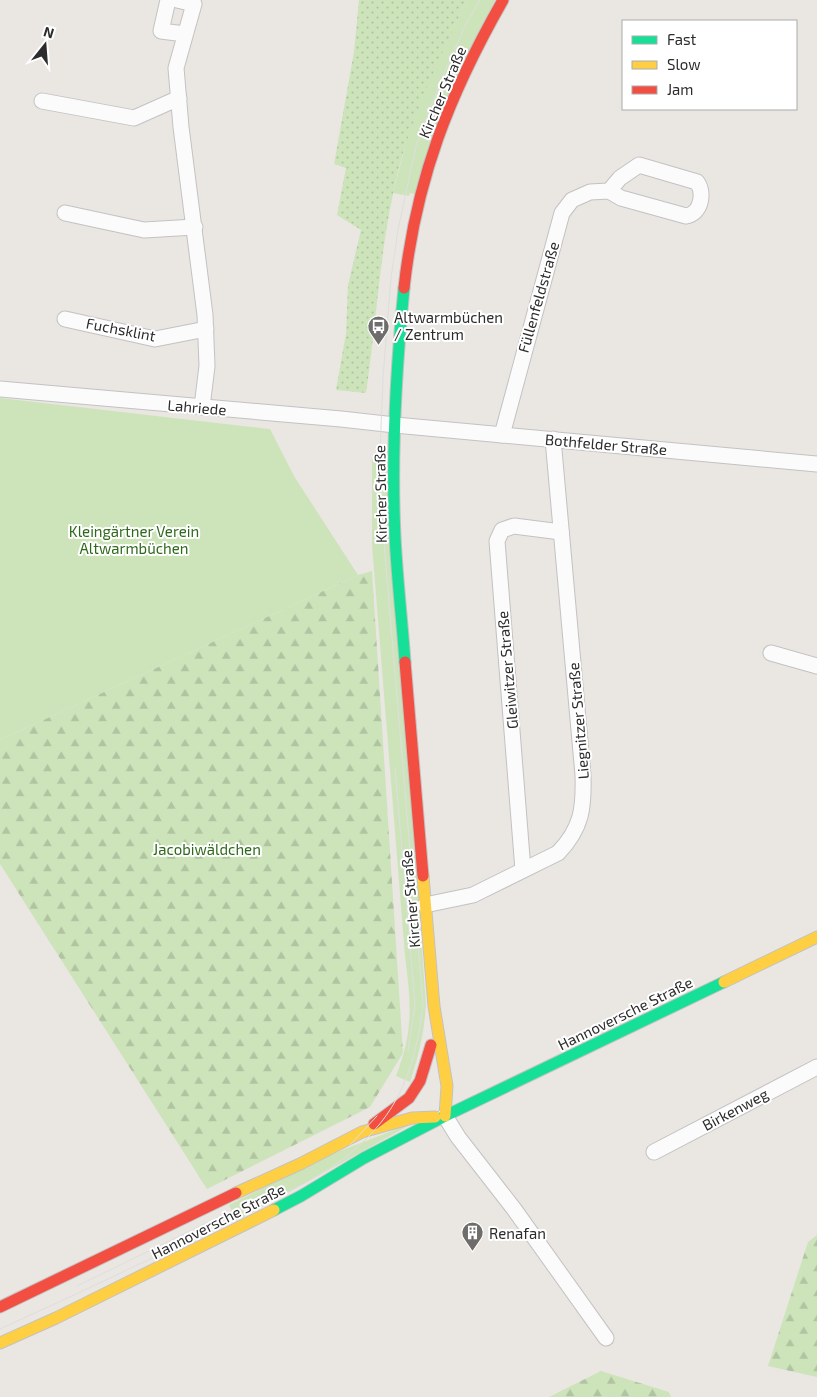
<svg xmlns="http://www.w3.org/2000/svg" width="817" height="1397" font-family="'Exo 2',sans-serif">
<style>
.grass{fill:#cde4bb}
.forest{fill:url(#forest-firs)}
.park{fill:url(#park-dots)}
.lines{fill:none;stroke-linecap:round;stroke-linejoin:round}
.street-casing{stroke:#c3c2c3;stroke-width:17}
.fast-casing{stroke:#c3c2c3;stroke-width:13}
.slow-casing{stroke:#c3c2c3;stroke-width:13}
.jam-casing{stroke:#c3c2c3;stroke-width:13}
.street{stroke:#fcfbfb;stroke-width:15}
.fast{stroke:#16e098;stroke-width:11}
.slow{stroke:#ffcf43;stroke-width:11}
.jam{stroke:#f24e42;stroke-width:11}
.tram{stroke:#dededf;stroke-width:1}
.labels{text-anchor:middle;dominant-baseline:central;stroke-width:4;stroke-linejoin:round;paint-order:stroke}
.street-label{font-size:15px;fill:#2c2c2c;stroke:#fff}
.poi-label{font-size:15px;fill:#2c2c2c;stroke:#fff;text-anchor:start}
.park-label{font-size:15px;fill:#2e691b;stroke:#fff}
</style>
<defs>
<pattern id="forest-firs" width="22" height="20" patternUnits="userSpaceOnUse" patternTransform="scale(1.25)"><rect width="22" height="20" fill="#cde4bb"/><path d="M5 1l3.5 6h-7zM16 11l3.5 6h-7z" fill="#b0c4a1"/></pattern>
<pattern id="park-dots" width="8" height="8" patternUnits="userSpaceOnUse" patternTransform="scale(1.25)"><rect width="8" height="8" fill="#cde4bb"/><path d="M2 2h.1M6 6h.1" fill="none" stroke="#b0c4a1" stroke-width="1.8" stroke-linecap="round"/></pattern>
</defs>
<rect width="100%" height="100%" fill="#eae6e2"/>
<g class="grass">
<polygon points="467,0 495,0 415,194 410,193 409,196 393,193 409,132 432,73"/>
<polygon points="0,398 270,429 294,476 358,575 0,740"/>
<path d="M372 459H387L426 1005C424 1033 419 1055 410 1082L396 1076C414 1029 411 1004 405 956L372 545Z"/>
<polygon points="415,1122 237,1221 229,1205 327,1156"/>
</g>
<g class="forest">
<polygon points="372,571 403,1053 370,1107 207,1189 0,864 0,740 358,575"/>
<polygon points="817,1235 817,1377 768,1366 808,1242"/>
<polygon points="601,1371 669,1392 671,1397 549,1397"/>
</g>
<path class="park" d="M359 0H467C437 63 407 125 393 194 379 260 376 326 366 393L336 390 346 333 348 285 361 230 337 215 346 168 334 164 354 52Z"/>
<g class="lines">
<defs>
<g id="street">
<polyline points="168,0 161,31 185,34"/>
<polyline points="177,0 194,4 176,68 181,127 205,315 207,366 202,407"/>
<polyline points="42,101 134,118 179,98"/>
<polyline points="65,213 144,230 195,227"/>
<polyline points="65,319 155,339 206,329"/>
<polyline points="0,389 341,419 395,425 817,464"/>
<path d="M502 435 562 213 572 200 590 192 609 191 621 198 686 216C701 214 705 193 697 182L639 165 620 178 609 191"/>
<polyline points="771,653 817,666"/>
<polyline points="523,870 497,541 502,530 514,526 561,532"/>
<path d="M425 905 473 895 558 853C582 828 584 808 583 775L553 439"/>
<polyline points="445,1116 458,1137 514,1209 606,1338"/>
<polyline points="654,1152 817,1067"/>
</g>
<g id="fast">
<path d="M404 288C396 370 391 453 395 536 397 578 402 620 405 662"/>
<polyline points="274,1210 301,1196 364,1158 445,1116 724,982"/>
</g>
<g id="slow">
<polyline points="423,876 434,1006 447,1086 445,1116"/>
<polyline points="724,982 817,937"/>
<polyline points="236,1193 300,1164 362,1132 412,1118 435,1117"/>
<polyline points="0,1343 56,1318 274,1210"/>
</g>
<g id="jam">
<path d="M404 288C416 179 449 95 503 0"/>
<polyline points="405,662 423,876"/>
<polyline points="374,1124 409,1098 420,1081 431,1045"/>
<polyline points="0,1307 236,1193"/>
</g>
</defs>
<use href="#street" class="street-casing"/>
<use href="#fast" class="fast-casing"/>
<use href="#slow" class="slow-casing"/>
<use href="#jam" class="jam-casing"/>
<use href="#street" class="street"/>
<use href="#fast" class="fast"/>
<use href="#slow" class="slow"/>
<use href="#jam" class="jam"/>
<g class="tram">
<polyline points="395,767 415,1005 408,1051"/>
<polyline points="350,1145 377,1116"/>
<polyline points="77,1286 284,1185"/>
<path d="M0 1329C77 1294 153 1258 229 1221 277 1197 330 1176 368 1137 405 1100 417 1055 423 1004L384 543 380 452 383 377 391 278 398 230 416 146 441 80 466 24 480 0"/>
</g>
</g>
<defs>
<symbol id="bus-pin" viewBox="-11 -11 22 30"><path d="M0 17L-7.5 6A9.5 9.5 0 1 1 7.5 6Z" fill="#6e6d6c" stroke="#fff"/><path d="M-5-6H5V4H4V6H2V4H-2V6H-4V4H-5ZM-3.5-4V0h7V-4ZM-3.5 1.2v1.5H-2V1.2ZM2 1.2v1.5H3.5V1.2Z" fill="#fff"/></symbol>
<symbol id="building-pin" viewBox="-11 -11 22 30"><path d="M0 17L-7.5 6A9.5 9.5 0 1 1 7.5 6Z" fill="#6e6d6c" stroke="#fff"/><path d="M-4-6H4V6H1V3H-1V6H-4ZM-2.5-4.3h1.7v1.8h-1.7ZM.8-4.3h1.7v1.8H.8ZM-2.5-1h1.7V.8h-1.7ZM.8-1h1.7V.8H.8Z" fill="#fff"/></symbol>
</defs>
<g fill-rule="evenodd">
<use href="#bus-pin" x="366" y="314" width="25" height="34"/>
<use href="#building-pin" x="460" y="1220" width="25" height="34"/>
</g>
<g class="labels">
<g class="street-label">
<text transform="translate(442 92) rotate(-67)">Kircher Straße</text>
<text transform="translate(538 297) rotate(-74)">Füllenfeldstraße</text>
<text transform="translate(121 329) rotate(11)">Fuchsklint</text>
<text transform="translate(197 407) rotate(5)">Lahriede</text>
<text transform="translate(606 444) rotate(5)">Bothfelder Straße</text>
<text transform="translate(380 494) rotate(-91)">Kircher Straße</text>
<text transform="translate(507 670) rotate(-95)">Gleiwitzer Straße</text>
<text transform="translate(578 721) rotate(-95)">Liegnitzer Straße</text>
<text transform="translate(410 899) rotate(-95)">Kircher Straße</text>
<text transform="translate(625 1013) rotate(-26)">Hannoversche Straße</text>
<text transform="translate(735 1109) rotate(-28)">Birkenweg</text>
<text transform="translate(218 1221) rotate(-27)">Hannoversche Straße</text>
</g>
<g class="poi-label">
<text x="394" y="317">Altwarmbüchen<tspan x="394" dy="17">/ Zentrum</tspan></text>
<text x="489" y="1233">Renafan</text>
</g>
<g class="park-label">
<text x="134" y="531">Kleingärtner Verein<tspan x="134" dy="17">Altwarmbüchen</tspan></text>
<text x="207" y="849">Jacobiwäldchen</text>
</g>
</g>
<rect x="622" y="20" width="175" height="90" fill="#ffffff" stroke="#ababab"/>
<rect x="632" y="36" width="25" height="8" fill="#16e098" stroke="#ababab"/>
<text x="667" y="45" font-size="15" fill="#2c2c2c">Fast</text>
<rect x="632" y="61" width="25" height="8" fill="#ffcf43" stroke="#ababab"/>
<text x="667" y="70" font-size="15" fill="#2c2c2c">Slow</text>
<rect x="632" y="86" width="25" height="8" fill="#f24e42" stroke="#ababab"/>
<text x="667" y="95" font-size="15" fill="#2c2c2c">Jam</text>
<g transform="translate(45 45) rotate(17)" stroke="#ffffff" stroke-width="4" paint-order="stroke">
<path d="M0-4L9 19L0 12L-9 19Z" fill="#2c2c2c"/>
<text y="-8" font-size="14" font-weight="bold" text-anchor="middle" fill="#2c2c2c">N</text>
</g>
</svg>
